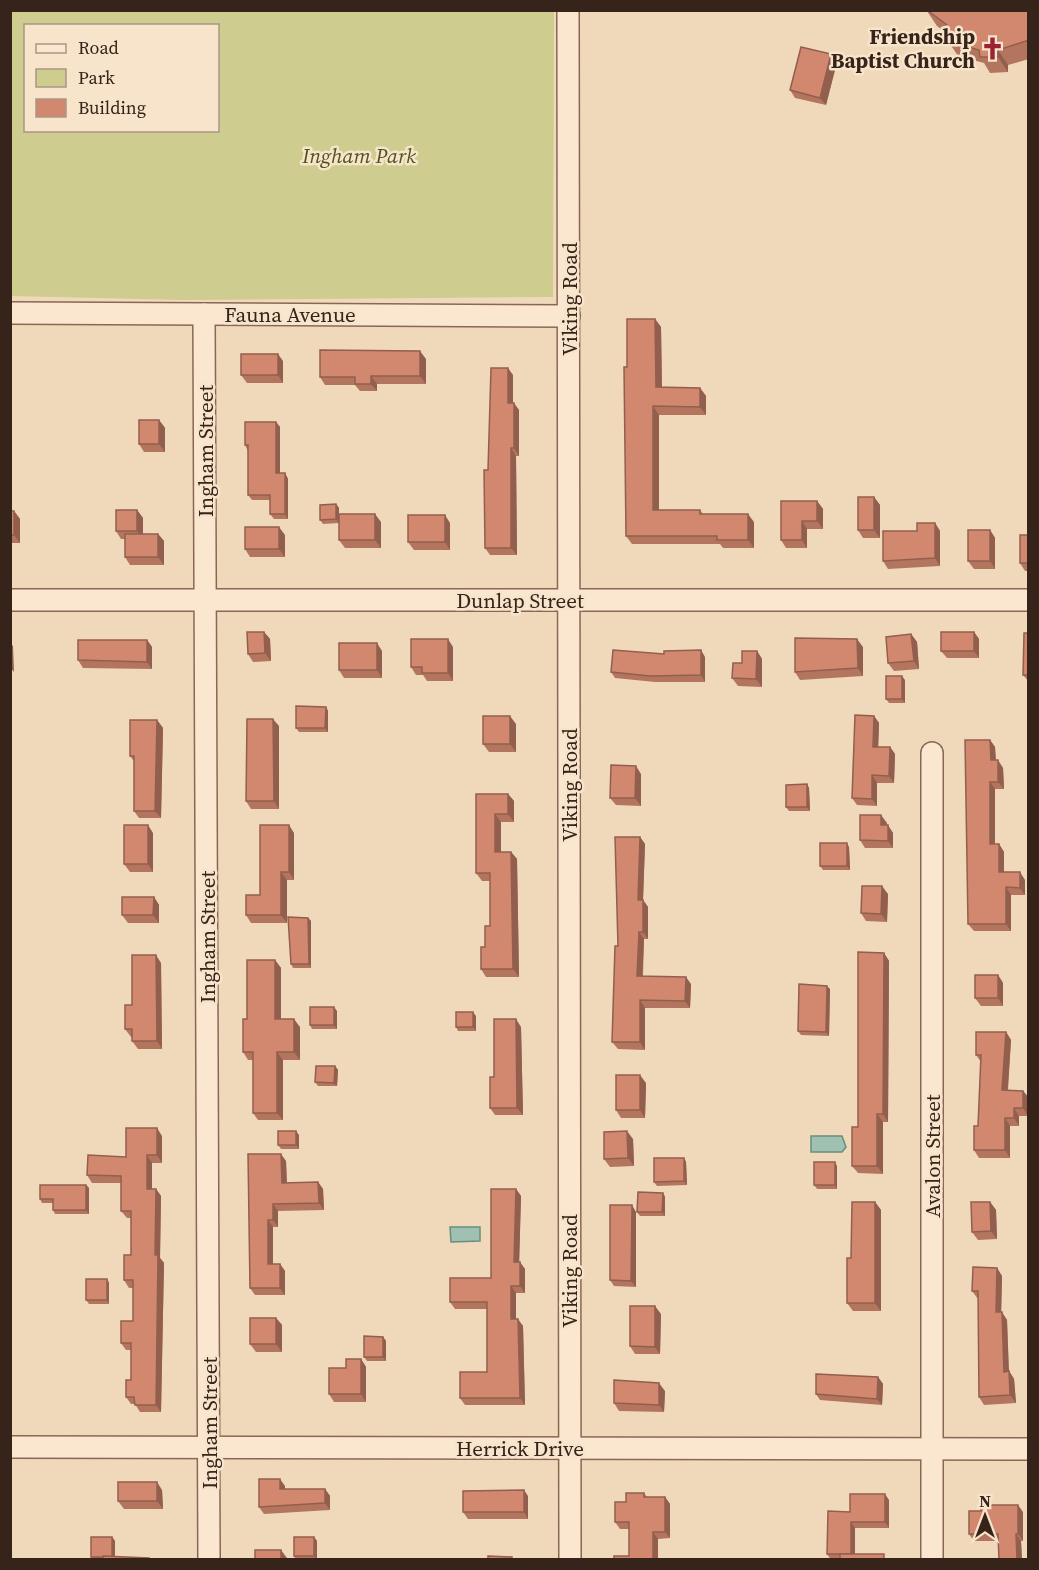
<svg xmlns="http://www.w3.org/2000/svg" width="1039" height="1570" font-family="'Source Serif 4',serif">
<style>
.green{fill:#cecc8f;fill-rule:evenodd}
.water{fill:#a0c1b2;stroke:#678e7e;stroke-width:1.5}
.lines{fill:none;stroke-linecap:round;stroke-linejoin:round}
.street-casing{stroke:#886854;stroke-width:24}
.street{stroke:#fbe7cf;stroke-width:21}
.wall{fill:#b4755f}
.shaded-wall{fill:#925f4e}
.building{fill:#d1886f;stroke:#925f4e;stroke-width:1.5}
.labels{text-anchor:middle;dominant-baseline:central;stroke-width:5;stroke-linejoin:round;paint-order:stroke}
.poi-label{font-size:21px;font-weight:bold;fill:#36231a;stroke:#f7e4cb;text-anchor:end}
.park-label{font-size:21px;font-style:italic;fill:#4f541f;stroke:#f7e4cb}
.street-label{font-size:21px;fill:#36231a;stroke:#f7e4cb}
</style>
<rect width="100%" height="100%" fill="#f0d8bb"/>
<path class="green" d="M11 10 554 11 553 297 184 300 11 296ZM26 26H218V130H26Z"/>
<g class="water">
<polygon points="811,1136 842,1136 846,1147 842,1152 811,1152"/>
<polygon points="450,1227 480,1227 480,1241 451,1242"/>
</g>
<g class="lines">
<defs>
<g id="street">
<polyline points="568,10 570,1560"/>
<polyline points="10,313 569,316"/>
<polyline points="204,314 209,1560"/>
<polyline points="10,600 1028,600"/>
<polyline points="932,753 932,1560"/>
<polyline points="10,1447 1028,1449"/>
</g>
</defs>
<use href="#street" class="street-casing"/>
<use href="#street" class="street"/>
</g>
<g class="wall">
<polygon points="1029,10 1029,59 1008,65 1008,72 990,73 984,63 958,56 948,41 947,33 937,26 927,11"/>
<polygon points="831,54 837,62 826,105 795,98 790,90"/>
<polygon points="655,319 661,327 662,387 700,388 706,396 706,415 659,415 659,510 700,510 703,514 754,522 754,548 723,548 720,544 632,544 626,536 627,367"/>
<polygon points="426,359 426,384 377,384 377,391 360,391 355,385 325,385 320,377"/>
<polygon points="283,361 283,383 247,383 241,375"/>
<polygon points="513,375 513,403 519,410 519,456 516,456 517,555 490,555 485,548 488,470"/>
<polygon points="159,420 165,428 165,452 144,452 139,444"/>
<polygon points="276,422 280,427 280,473 285,473 288,479 288,519 274,519 270,514 270,500 252,500 248,495 248,451 245,445"/>
<polygon points="874,497 880,505 880,538 863,538 858,530"/>
<polygon points="817,501 823,509 823,529 807,529 807,548 786,548 781,540"/>
<polygon points="336,504 339,508 339,523 323,524 320,520"/>
<polygon points="137,510 143,518 143,534 158,534 164,541 164,565 130,565 125,557 125,539 121,539 116,531"/>
<polygon points="10,511 14,511 20,519 20,543 10,543"/>
<polygon points="381,522 381,548 345,548 339,540"/>
<polygon points="450,523 450,550 414,550 408,542"/>
<polygon points="935,523 940,531 940,566 888,569 883,561 917,531"/>
<polygon points="990,530 995,538 995,569 974,569 968,561"/>
<polygon points="285,535 285,557 250,557 245,549"/>
<polygon points="1029,535 1029,571 1025,571 1020,563"/>
<polygon points="264,632 270,639 271,661 253,662 248,654"/>
<polygon points="974,632 979,639 979,658 947,658 941,651"/>
<polygon points="1029,633 1029,682 1023,675"/>
<polygon points="911,634 917,642 919,669 894,671 888,663"/>
<polygon points="147,640 152,647 152,669 83,668 78,660"/>
<polygon points="453,647 453,681 427,681 423,675 416,675 411,667"/>
<polygon points="863,647 863,676 800,680 795,672"/>
<polygon points="382,651 382,678 344,678 339,670"/>
<polygon points="757,651 762,659 762,687 738,686 732,678 742,663"/>
<polygon points="705,657 705,682 655,682 615,678 611,672"/>
<polygon points="905,680 905,703 889,703 886,699"/>
<polygon points="326,707 328,711 328,732 299,732 296,728"/>
<polygon points="874,716 879,723 878,747 890,747 895,754 894,783 877,783 877,806 857,805 852,798"/>
<polygon points="157,720 163,728 161,818 139,818 134,811 134,761 130,756"/>
<polygon points="516,724 516,752 489,752 483,744"/>
<polygon points="279,726 279,809 251,809 246,801"/>
<polygon points="990,740 995,747 996,760 1003,768 1004,789 995,789 995,844 999,844 1004,852 1004,872 1025,880 1025,895 1011,895 1011,931 974,931 968,924"/>
<polygon points="641,774 641,806 616,805 610,798"/>
<polygon points="807,784 809,788 810,811 789,811 786,807"/>
<polygon points="476,794 508,794 514,801 514,822 501,822 501,852 511,852 517,859 519,977 486,977 481,969 490,926 490,881 482,881 476,873"/>
<polygon points="887,823 887,825 893,833 893,848 865,848 860,840"/>
<polygon points="153,833 153,872 130,872 124,864"/>
<polygon points="294,833 294,880 287,880 287,923 251,923 246,915 260,895"/>
<polygon points="640,837 645,844 643,900 648,907 648,939 644,939 643,976 691,984 690,1008 645,1008 645,1050 618,1049 612,1042 618,946"/>
<polygon points="849,847 850,870 823,870 820,866"/>
<polygon points="888,894 887,922 866,921 861,913"/>
<polygon points="154,897 159,905 159,923 128,923 122,915"/>
<polygon points="308,918 311,921 311,968 293,968 291,964"/>
<polygon points="884,953 889,961 888,1122 883,1122 883,1174 858,1173 852,1166"/>
<polygon points="275,960 281,968 281,1019 300,1027 300,1060 283,1060 283,1120 258,1120 253,1113 253,1060 248,1060 243,1052 247,1019"/>
<polygon points="161,963 162,1049 138,1049 132,1041 132,1037 131,1037 125,1029 132,1005"/>
<polygon points="998,975 1003,983 1003,1006 981,1006 975,998"/>
<polygon points="830,989 829,1036 801,1035 798,1031"/>
<polygon points="337,1011 337,1029 312,1029 310,1025"/>
<polygon points="476,1016 476,1031 458,1031 456,1027"/>
<polygon points="521,1027 523,1115 495,1115 490,1108 494,1077"/>
<polygon points="1006,1032 1011,1040 1008,1091 1023,1091 1029,1098 1028,1116 1019,1116 1019,1126 1010,1126 1010,1158 979,1158 974,1150 978,1126 981,1062 976,1055"/>
<polygon points="335,1066 338,1070 337,1086 318,1086 315,1082"/>
<polygon points="646,1083 645,1118 621,1118 616,1110"/>
<polygon points="299,1135 299,1149 281,1149 278,1145"/>
<polygon points="162,1136 162,1163 152,1163 152,1189 156,1189 161,1196 160,1258 164,1263 161,1412 140,1412 135,1404 131,1404 126,1397 131,1380 131,1350 126,1350 121,1343 133,1321 133,1288 129,1288 124,1280 131,1255 131,1218 127,1218 121,1211 121,1183 92,1183 87,1175 126,1157"/>
<polygon points="633,1139 634,1166 610,1167 604,1159"/>
<polygon points="248,1154 286,1161 287,1183 318,1182 323,1189 324,1210 278,1211 278,1227 273,1227 273,1264 280,1264 285,1271 285,1295 255,1295 250,1288"/>
<polygon points="684,1158 686,1162 687,1185 657,1186 654,1182"/>
<polygon points="837,1166 837,1189 817,1189 814,1185"/>
<polygon points="86,1185 89,1188 89,1214 55,1214 53,1210 53,1203 42,1203 40,1199"/>
<polygon points="516,1189 521,1196 519,1262 525,1269 525,1293 516,1293 516,1319 523,1326 525,1405 465,1405 460,1398 487,1372 487,1309 455,1309 450,1302 491,1278"/>
<polygon points="663,1193 665,1197 665,1216 640,1216 637,1212"/>
<polygon points="875,1202 881,1210 881,1311 853,1311 847,1303 851,1258"/>
<polygon points="990,1202 996,1210 997,1239 978,1240 972,1232"/>
<polygon points="636,1212 636,1287 614,1286 610,1280"/>
<polygon points="997,1268 1002,1276 1001,1312 1007,1320 1009,1371 1014,1379 1016,1403 984,1405 979,1397 978,1299 972,1291"/>
<polygon points="107,1279 109,1283 109,1304 89,1304 86,1300"/>
<polygon points="661,1314 660,1354 635,1354 630,1346"/>
<polygon points="276,1318 282,1325 282,1352 256,1352 250,1344"/>
<polygon points="383,1337 386,1341 386,1361 367,1361 364,1357"/>
<polygon points="361,1359 366,1367 366,1402 334,1402 329,1394 346,1368"/>
<polygon points="878,1377 883,1384 882,1405 820,1400 816,1394"/>
<polygon points="665,1391 664,1412 619,1411 614,1403"/>
<polygon points="285,1486 285,1489 325,1489 330,1496 330,1510 264,1514 259,1507"/>
<polygon points="162,1490 163,1509 124,1509 118,1501"/>
<polygon points="644,1493 647,1497 665,1497 670,1504 670,1538 658,1539 658,1560 629,1556 629,1529 620,1529 615,1522 626,1502"/>
<polygon points="528,1496 528,1519 468,1519 463,1512"/>
<polygon points="889,1500 889,1528 855,1528 855,1554 888,1560 831,1560 827,1554 850,1512"/>
<polygon points="1023,1512 1023,1541 1021,1541 1022,1560 999,1560 999,1541 974,1541 969,1534"/>
<polygon points="112,1537 115,1541 115,1557 151,1560 93,1560 91,1557"/>
<polygon points="314,1537 317,1541 317,1560 296,1560 294,1556"/>
</g>
<g class="shaded-wall">
<polygon points="998,50 1008,65 1008,72 998,57"/>
<polygon points="831,54 837,62 826,105 820,98"/>
<polygon points="655,319 661,327 662,396 656,387"/>
<polygon points="420,351 426,359 426,384 420,376"/>
<polygon points="278,354 283,361 283,383 278,375"/>
<polygon points="508,368 513,375 513,410 508,403"/>
<polygon points="371,376 377,384 377,391 371,384"/>
<polygon points="700,388 706,396 706,415 700,407"/>
<polygon points="514,403 519,410 519,456 514,448"/>
<polygon points="653,406 659,415 659,518 653,510"/>
<polygon points="159,420 165,428 165,452 159,444"/>
<polygon points="276,422 280,427 280,479 276,473"/>
<polygon points="511,448 516,456 517,555 511,548"/>
<polygon points="285,473 288,479 288,519 285,514"/>
<polygon points="874,497 880,505 880,538 874,530"/>
<polygon points="817,501 823,509 823,529 817,521"/>
<polygon points="336,504 339,508 339,523 336,519"/>
<polygon points="137,510 143,518 143,539 137,531"/>
<polygon points="14,511 20,519 20,543 14,535"/>
<polygon points="375,514 381,522 381,548 375,540"/>
<polygon points="748,514 754,522 754,548 748,540"/>
<polygon points="445,515 450,523 450,550 445,542"/>
<polygon points="802,521 807,529 807,548 802,540"/>
<polygon points="935,523 940,531 940,566 935,558"/>
<polygon points="279,527 285,535 285,557 279,549"/>
<polygon points="990,530 995,538 995,569 990,561"/>
<polygon points="158,534 164,541 164,565 158,557"/>
<polygon points="264,632 270,639 271,661 265,653"/>
<polygon points="974,632 979,639 979,658 974,651"/>
<polygon points="911,634 917,642 919,669 914,661"/>
<polygon points="448,639 453,647 453,681 448,673"/>
<polygon points="857,639 863,647 863,676 858,668"/>
<polygon points="147,640 152,647 152,669 147,662"/>
<polygon points="10,643 13,646 14,672 10,667"/>
<polygon points="377,643 382,651 382,678 377,670"/>
<polygon points="701,650 705,657 705,682 701,675"/>
<polygon points="757,651 762,659 762,687 756,679"/>
<polygon points="902,676 905,680 905,703 902,699"/>
<polygon points="326,707 328,711 328,732 325,728"/>
<polygon points="510,716 516,724 516,752 510,744"/>
<polygon points="874,716 879,723 878,754 873,747"/>
<polygon points="273,719 279,726 279,809 274,801"/>
<polygon points="157,720 163,728 161,818 155,811"/>
<polygon points="990,740 995,747 996,768 991,760"/>
<polygon points="890,747 895,754 894,783 889,776"/>
<polygon points="998,760 1003,768 1004,789 998,782"/>
<polygon points="636,766 641,774 641,806 635,798"/>
<polygon points="872,775 877,783 877,806 872,799"/>
<polygon points="990,782 995,789 995,851 990,844"/>
<polygon points="807,784 809,788 810,811 807,807"/>
<polygon points="508,794 514,801 514,822 508,814"/>
<polygon points="495,814 501,822 501,859 495,852"/>
<polygon points="881,815 887,823 886,833 881,825"/>
<polygon points="148,825 153,833 153,872 148,864"/>
<polygon points="289,825 294,833 294,880 289,872"/>
<polygon points="888,825 893,833 893,848 888,841"/>
<polygon points="640,837 645,844 643,900 648,907 648,939 643,932 638,900"/>
<polygon points="847,843 849,847 850,870 847,866"/>
<polygon points="999,844 1004,852 1004,880 999,872"/>
<polygon points="511,852 517,859 519,977 513,969"/>
<polygon points="281,872 287,880 287,923 281,915"/>
<polygon points="1020,872 1025,880 1025,895 1020,888"/>
<polygon points="882,886 888,894 887,922 881,914"/>
<polygon points="1006,887 1011,895 1011,931 1006,924"/>
<polygon points="154,897 159,905 159,923 153,915"/>
<polygon points="308,918 311,921 311,968 309,964"/>
<polygon points="639,932 644,939 642,983 637,976"/>
<polygon points="884,953 889,961 888,1122 883,1114"/>
<polygon points="156,955 161,963 162,1049 157,1041"/>
<polygon points="275,960 281,968 281,1027 275,1019"/>
<polygon points="998,975 1003,983 1003,1006 998,998"/>
<polygon points="686,977 691,984 690,1008 685,1001"/>
<polygon points="827,986 830,989 829,1036 826,1032"/>
<polygon points="640,1000 645,1008 645,1050 640,1042"/>
<polygon points="334,1007 337,1011 337,1029 334,1025"/>
<polygon points="473,1012 476,1016 476,1031 473,1027"/>
<polygon points="294,1019 300,1027 300,1060 294,1052"/>
<polygon points="516,1019 521,1027 523,1115 517,1108"/>
<polygon points="1006,1032 1011,1040 1007,1098 1002,1090"/>
<polygon points="277,1052 283,1060 283,1120 277,1113"/>
<polygon points="335,1066 338,1070 337,1086 334,1083"/>
<polygon points="640,1075 646,1083 645,1118 640,1110"/>
<polygon points="1023,1091 1029,1098 1028,1116 1023,1108"/>
<polygon points="1014,1108 1019,1116 1019,1126 1014,1118"/>
<polygon points="877,1114 883,1122 883,1174 877,1166"/>
<polygon points="1005,1118 1010,1126 1010,1158 1005,1150"/>
<polygon points="157,1128 162,1136 162,1163 157,1155"/>
<polygon points="296,1131 299,1135 299,1149 296,1145"/>
<polygon points="627,1131 633,1139 634,1166 628,1158"/>
<polygon points="281,1154 286,1161 287,1190 282,1183"/>
<polygon points="147,1155 152,1163 152,1196 147,1189"/>
<polygon points="684,1158 686,1162 687,1185 684,1181"/>
<polygon points="835,1162 837,1166 837,1189 835,1185"/>
<polygon points="318,1182 323,1189 324,1210 319,1203"/>
<polygon points="86,1185 89,1188 89,1214 86,1210"/>
<polygon points="156,1189 161,1196 160,1258 164,1263 161,1412 156,1405"/>
<polygon points="516,1189 521,1196 519,1269 514,1262"/>
<polygon points="663,1193 665,1197 665,1216 662,1212"/>
<polygon points="875,1202 881,1210 881,1311 875,1303"/>
<polygon points="990,1202 996,1210 997,1239 991,1231"/>
<polygon points="273,1204 278,1211 278,1227 273,1220"/>
<polygon points="632,1205 636,1212 636,1287 631,1281"/>
<polygon points="268,1220 273,1227 273,1271 268,1264"/>
<polygon points="520,1262 525,1269 525,1293 520,1286"/>
<polygon points="280,1264 285,1271 285,1295 280,1288"/>
<polygon points="997,1268 1002,1276 1001,1320 996,1312"/>
<polygon points="107,1279 109,1283 109,1304 107,1300"/>
<polygon points="511,1286 516,1293 516,1326 511,1319"/>
<polygon points="655,1306 661,1314 660,1354 655,1347"/>
<polygon points="1002,1312 1007,1320 1009,1379 1004,1372"/>
<polygon points="276,1318 282,1325 282,1352 276,1344"/>
<polygon points="518,1319 523,1326 525,1405 520,1398"/>
<polygon points="383,1337 386,1341 386,1361 383,1357"/>
<polygon points="361,1359 366,1367 366,1402 361,1394"/>
<polygon points="1009,1371 1014,1379 1016,1403 1010,1395"/>
<polygon points="878,1377 883,1384 882,1405 877,1399"/>
<polygon points="659,1383 665,1391 664,1412 659,1405"/>
<polygon points="280,1479 285,1486 285,1496 280,1489"/>
<polygon points="157,1482 162,1490 163,1509 157,1501"/>
<polygon points="325,1489 330,1496 330,1510 325,1503"/>
<polygon points="524,1490 528,1496 528,1519 524,1512"/>
<polygon points="885,1494 889,1500 889,1528 885,1522"/>
<polygon points="665,1497 670,1504 670,1538 665,1532"/>
<polygon points="1018,1505 1023,1512 1023,1541 1018,1534"/>
<polygon points="851,1522 855,1528 855,1559 851,1554"/>
<polygon points="653,1532 658,1539 658,1560 653,1560"/>
<polygon points="1016,1534 1021,1541 1022,1560 1017,1560"/>
<polygon points="112,1537 115,1541 115,1560 112,1557"/>
<polygon points="314,1537 317,1541 317,1560 314,1556"/>
<polygon points="281,1550 287,1558 287,1560 281,1560"/>
</g>
<g class="building">
<polygon points="927,10 1029,10 1029,40 998,50 998,57 980,57 979,50 948,41 947,25"/>
<polygon points="801,47 831,54 820,98 790,90"/>
<polygon points="627,319 655,319 656,387 700,388 700,407 653,406 653,510 700,510 700,514 748,514 748,540 717,540 717,536 626,536 624,367 627,367"/>
<polygon points="320,350 420,351 420,376 371,376 371,384 355,384 355,377 320,377"/>
<rect x="241" y="354" width="37" height="21"/>
<polygon points="491,368 508,368 508,403 514,403 514,448 511,448 511,548 485,548 484,470 488,470"/>
<rect x="139" y="420" width="20" height="24"/>
<polygon points="245,422 276,422 276,473 285,473 285,514 270,514 270,495 248,495 248,445 245,445"/>
<rect x="858" y="497" width="16" height="33"/>
<polygon points="781,501 817,501 817,521 802,521 802,540 781,540"/>
<polygon points="336,504 336,519 320,520 320,505"/>
<rect x="116" y="510" width="21" height="21"/>
<rect x="10" y="511" width="4" height="24"/>
<rect x="339" y="514" width="36" height="26"/>
<rect x="408" y="515" width="37" height="27"/>
<polygon points="917,523 935,523 935,558 883,561 883,531 917,531"/>
<rect x="245" y="527" width="34" height="22"/>
<rect x="968" y="530" width="22" height="31"/>
<rect x="125" y="534" width="33" height="23"/>
<rect x="1020" y="535" width="9" height="28"/>
<polygon points="247,632 264,632 265,653 248,654"/>
<rect x="941" y="632" width="33" height="19"/>
<polygon points="1024,633 1029,633 1029,675 1023,675"/>
<polygon points="911,634 914,661 888,663 886,637"/>
<polygon points="795,638 857,639 858,668 795,672"/>
<polygon points="411,639 448,639 448,673 422,673 422,667 411,667"/>
<polygon points="78,640 147,640 147,662 78,660"/>
<rect x="339" y="643" width="38" height="27"/>
<polygon points="613,650 664,654 664,651 701,650 701,675 650,676 611,672"/>
<polygon points="742,651 757,651 756,679 732,678 733,663 742,663"/>
<rect x="886" y="676" width="16" height="23"/>
<polygon points="296,706 326,707 325,728 296,728"/>
<polygon points="855,715 874,716 873,747 890,747 889,776 872,775 872,799 852,798"/>
<rect x="483" y="716" width="27" height="28"/>
<polygon points="247,719 273,719 274,801 246,801"/>
<polygon points="130,720 157,720 155,811 134,811 134,756 130,756"/>
<polygon points="965,740 990,740 991,760 998,760 998,782 990,782 990,844 999,844 999,872 1020,872 1020,888 1006,887 1006,924 968,924"/>
<polygon points="611,765 636,766 635,798 610,798"/>
<polygon points="807,784 807,807 786,807 786,785"/>
<polygon points="476,794 508,794 508,814 495,814 495,852 511,852 513,969 481,969 481,947 485,947 485,926 490,926 490,873 476,873"/>
<polygon points="860,815 881,815 881,825 888,825 888,841 860,840"/>
<rect x="124" y="825" width="24" height="39"/>
<polygon points="260,825 289,825 289,872 281,872 281,915 246,915 246,895 260,895"/>
<polygon points="615,837 640,837 638,900 643,900 643,932 639,932 637,976 686,977 685,1001 640,1000 640,1042 612,1042 615,946 618,946"/>
<rect x="820" y="843" width="27" height="23"/>
<polygon points="862,886 882,886 881,914 861,913"/>
<polygon points="122,897 154,897 153,915 122,915"/>
<polygon points="288,917 308,918 309,964 291,964"/>
<polygon points="858,952 884,953 883,1114 877,1114 877,1166 852,1166 852,1127 858,1127"/>
<polygon points="132,955 156,955 157,1041 132,1041 132,1029 125,1029 125,1005 132,1005"/>
<polygon points="247,960 275,960 275,1019 294,1019 294,1052 277,1052 277,1113 253,1113 253,1052 243,1052 243,1019 247,1019"/>
<rect x="975" y="975" width="23" height="23"/>
<polygon points="799,984 827,986 826,1032 798,1031"/>
<rect x="310" y="1007" width="24" height="18"/>
<rect x="456" y="1012" width="17" height="15"/>
<polygon points="494,1019 516,1019 517,1108 490,1108 490,1077 494,1077"/>
<polygon points="976,1032 1006,1032 1002,1090 1023,1091 1023,1108 1014,1108 1014,1118 1005,1118 1005,1150 974,1150 974,1126 978,1126 981,1055 976,1055"/>
<polygon points="316,1066 335,1066 334,1083 315,1082"/>
<rect x="616" y="1075" width="24" height="35"/>
<polygon points="126,1128 157,1128 157,1155 147,1155 147,1189 156,1189 155,1255 158,1255 156,1405 135,1405 134,1397 126,1397 126,1380 131,1380 131,1343 121,1343 121,1321 133,1321 133,1280 124,1280 124,1255 131,1255 131,1211 121,1211 121,1176 87,1175 88,1155 126,1157"/>
<rect x="278" y="1131" width="18" height="14"/>
<polygon points="627,1131 628,1158 604,1159 604,1132"/>
<polygon points="248,1154 281,1154 282,1183 318,1182 319,1203 273,1204 273,1220 268,1220 268,1264 280,1264 280,1288 250,1288"/>
<polygon points="654,1158 684,1158 684,1181 654,1182"/>
<rect x="814" y="1162" width="21" height="23"/>
<polygon points="40,1185 86,1185 86,1210 53,1210 53,1199 40,1199"/>
<polygon points="491,1189 516,1189 514,1262 520,1262 520,1286 511,1286 511,1319 518,1319 520,1398 460,1398 460,1372 487,1372 487,1302 450,1302 450,1278 491,1278"/>
<polygon points="638,1192 663,1193 662,1212 637,1212"/>
<polygon points="852,1202 875,1202 875,1303 847,1303 847,1258 851,1258"/>
<polygon points="971,1202 990,1202 991,1231 972,1232"/>
<polygon points="610,1205 632,1205 631,1281 610,1280"/>
<polygon points="973,1267 997,1268 996,1312 1002,1312 1004,1372 1009,1371 1010,1395 979,1397 978,1291 972,1291"/>
<rect x="86" y="1279" width="21" height="21"/>
<polygon points="630,1306 655,1306 655,1347 630,1346"/>
<rect x="250" y="1318" width="26" height="26"/>
<polygon points="364,1336 383,1337 383,1357 364,1357"/>
<polygon points="346,1359 361,1359 361,1394 329,1394 329,1368 346,1368"/>
<polygon points="816,1374 878,1377 877,1399 816,1394"/>
<polygon points="614,1380 659,1383 659,1405 614,1403"/>
<polygon points="259,1479 280,1479 280,1489 325,1489 325,1503 259,1507"/>
<rect x="118" y="1482" width="39" height="19"/>
<polygon points="524,1490 524,1512 463,1512 463,1491"/>
<polygon points="626,1493 644,1493 644,1497 665,1497 665,1532 653,1532 653,1560 614,1560 614,1556 629,1556 629,1522 615,1522 615,1502 626,1502"/>
<polygon points="850,1494 885,1494 885,1522 851,1522 851,1554 827,1554 828,1511 850,1512"/>
<polygon points="981,1505 1018,1505 1018,1534 1016,1534 1017,1560 999,1560 998,1534 969,1534 969,1511 981,1511"/>
<rect x="91" y="1537" width="21" height="20"/>
<rect x="294" y="1537" width="20" height="19"/>
<rect x="255" y="1550" width="26" height="10"/>
<rect x="840" y="1554" width="44" height="6"/>
<polygon points="103,1556 149,1558 149,1560 103,1560"/>
<polygon points="488,1556 512,1557 512,1560 488,1560"/>
</g>
<defs>
<symbol id="church-bare" viewBox="-9 -9 18 18"><path d="M-1.2-6h2.4v3.5h3.3v2.4h-3.3V6h-2.4V-.1h-3.3v-2.4h3.3Z" fill="#9b2135" stroke="#f7e4cb" stroke-width="2.5" paint-order="stroke"/></symbol>
</defs>
<g fill-rule="evenodd">
<use href="#church-bare" x="976" y="32" width="33" height="33"/>
</g>
<g class="labels">
<g class="poi-label">
<text x="975" y="36">Friendship<tspan x="975" dy="24">Baptist Church</tspan></text>
</g>
<g class="park-label">
<text x="359" y="155">Ingham Park</text>
</g>
<g class="street-label">
<text transform="translate(569 299) rotate(-90)">Viking Road</text>
<text x="290" y="314">Fauna Avenue</text>
<text transform="translate(205 451) rotate(-90)">Ingham Street</text>
<text x="520" y="600">Dunlap Street</text>
<text transform="translate(569 785) rotate(-90)">Viking Road</text>
<text transform="translate(207 937) rotate(-90)">Ingham Street</text>
<text transform="translate(932 1156) rotate(-90)">Avalon Street</text>
<text transform="translate(569 1271) rotate(-90)">Viking Road</text>
<text transform="translate(209 1423) rotate(-90)">Ingham Street</text>
<text x="520" y="1448">Herrick Drive</text>
</g>
</g>
<rect width="1039" height="1570" fill="none" stroke="#36231a" stroke-width="24"/>
<rect x="24" y="24" width="195" height="108" fill="#f7e4cb" stroke="#aa9784" stroke-width="1.5"/>
<rect x="36" y="44" width="30" height="9" fill="#fbe7cf" stroke="#aa9784" stroke-width="1.5"/>
<text x="78" y="54" font-size="18" fill="#36231a">Road</text>
<rect x="36" y="69" width="30" height="18" fill="#cecc8f" stroke="#aa9784" stroke-width="1.5"/>
<text x="78" y="84" font-size="18" fill="#36231a">Park</text>
<rect x="36" y="99" width="30" height="18" fill="#d1886f" stroke="#aa9784" stroke-width="1.5"/>
<text x="78" y="114" font-size="18" fill="#36231a">Building</text>
<g transform="translate(985 1516)" stroke="#f7e4cb" stroke-width="4.5" paint-order="stroke">
<path d="M0-4.5L10 22L0 15L-10 22Z" fill="#36231a"/>
<text y="-9" font-size="16" font-weight="bold" text-anchor="middle" fill="#36231a">N</text>
</g>
</svg>
